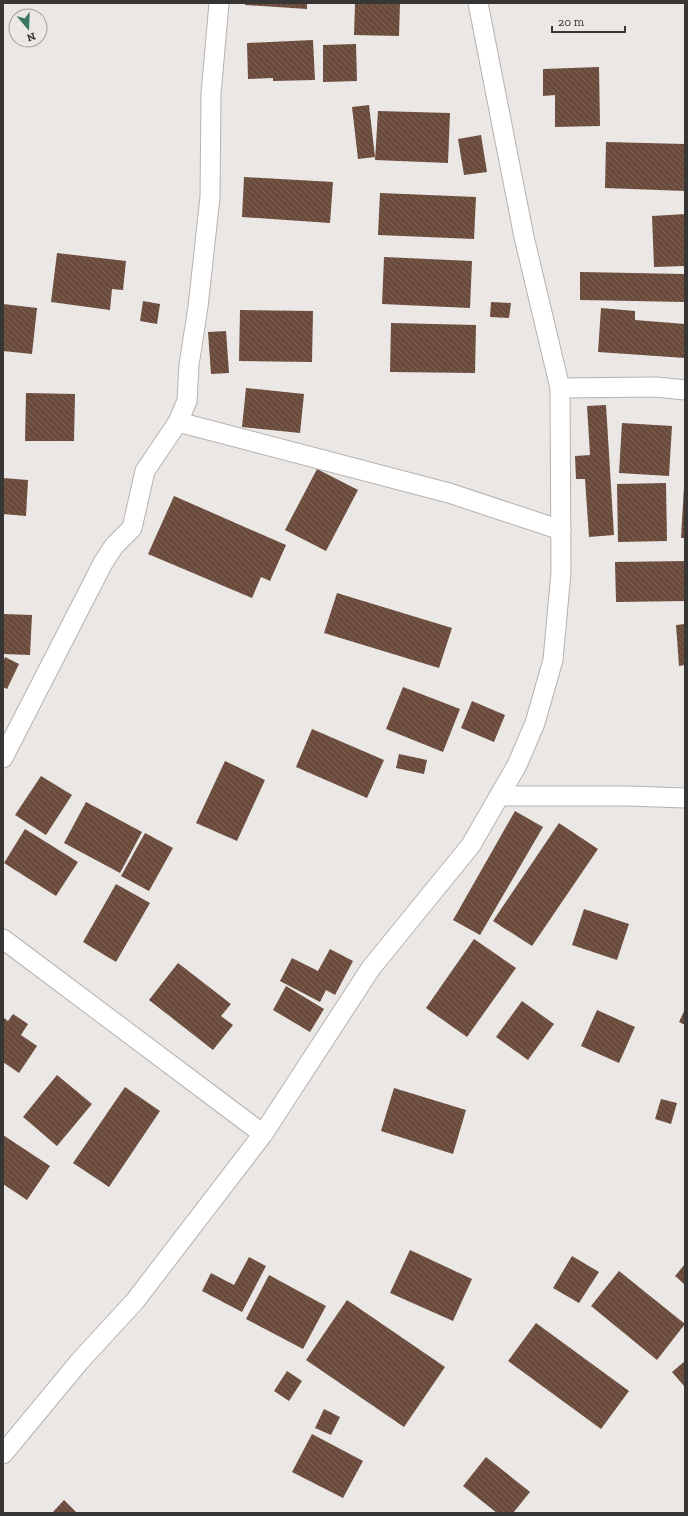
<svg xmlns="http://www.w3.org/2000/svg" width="688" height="1516" font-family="'Zilla Slab',serif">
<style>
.building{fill:url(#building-back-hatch)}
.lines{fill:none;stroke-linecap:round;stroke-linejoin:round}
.minor-casing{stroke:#b5b2b0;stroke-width:21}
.minor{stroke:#fff;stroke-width:19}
</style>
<defs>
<pattern id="building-back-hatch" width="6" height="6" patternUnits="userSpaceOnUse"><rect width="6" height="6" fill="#6a4b3c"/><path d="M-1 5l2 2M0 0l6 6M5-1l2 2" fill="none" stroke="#7c6357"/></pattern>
</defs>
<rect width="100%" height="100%" fill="#ebe7e5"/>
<g class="building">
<polygon points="245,3 307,3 307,9 245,5"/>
<polygon points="355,3 400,3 399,36 354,35"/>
<polygon points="313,40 315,80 273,81 273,78 248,79 247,43"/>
<polygon points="356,44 357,81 323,82 323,45"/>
<polygon points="599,67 600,126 555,127 555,95 543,96 543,69"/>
<polygon points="369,105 375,157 358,159 352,107"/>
<polygon points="378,111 450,113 448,163 375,160"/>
<polygon points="481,135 487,172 464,175 458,139"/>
<polygon points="606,142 685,144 685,191 605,188"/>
<polygon points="244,177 333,182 330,223 242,217"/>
<polygon points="380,193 476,197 474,239 378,235"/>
<polygon points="685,214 685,266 654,267 652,216"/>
<polygon points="57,253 126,261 123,290 112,289 110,310 51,302"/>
<polygon points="384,257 472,261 470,308 382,304"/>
<polygon points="580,272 685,274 685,302 580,300"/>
<polygon points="143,301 160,304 157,324 140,321"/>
<polygon points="491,302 511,303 509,318 490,317"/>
<polygon points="3,304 37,308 32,354 3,351"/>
<polygon points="601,308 635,311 635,320 685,324 685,358 598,352"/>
<polygon points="240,310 313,311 312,362 239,361"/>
<polygon points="391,323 476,325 475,373 390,372"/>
<polygon points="226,331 229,373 211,374 208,332"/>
<polygon points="246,388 304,394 300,433 242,427"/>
<polygon points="26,393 75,394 74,441 25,441"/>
<polygon points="606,405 614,535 589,537 585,479 576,479 575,456 590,455 587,406"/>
<polygon points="622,423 672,426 669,476 619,473"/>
<polygon points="317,469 358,490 326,551 285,530"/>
<polygon points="3,478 28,480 26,516 3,514"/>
<polygon points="666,483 667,541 618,542 617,484"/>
<polygon points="684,487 685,487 685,538 681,538"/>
<polygon points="174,496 286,545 270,581 261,577 252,598 148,554"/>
<polygon points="685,561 685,601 616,602 615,562"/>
<polygon points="337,593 452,628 439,668 324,633"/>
<polygon points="3,614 32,615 30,655 3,654"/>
<polygon points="685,624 685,665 679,666 676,625"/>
<polygon points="5,657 19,664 7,689 3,687 3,662"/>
<polygon points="403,687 460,709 443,752 386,729"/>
<polygon points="472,701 505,715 494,742 461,728"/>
<polygon points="312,729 384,760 367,798 296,767"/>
<polygon points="399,754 427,760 424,774 396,768"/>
<polygon points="225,761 265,780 237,841 196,823"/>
<polygon points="41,776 72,795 46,835 15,815"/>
<polygon points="86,802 142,832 120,873 64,843"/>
<polygon points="515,811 543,827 480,935 453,920"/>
<polygon points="559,823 598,849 532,946 493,921"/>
<polygon points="25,829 78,862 56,896 4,863"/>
<polygon points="145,833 173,848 149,891 121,876"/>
<polygon points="116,884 150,903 116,962 83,942"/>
<polygon points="584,909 629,924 617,960 572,945"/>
<polygon points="474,939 516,968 467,1037 426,1008"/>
<polygon points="330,949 353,961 335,995 326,990 320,1002 280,981 292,958 318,971"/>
<polygon points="178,963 231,1004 221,1016 233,1025 213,1050 149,1000"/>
<polygon points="286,986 324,1009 310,1032 273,1010"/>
<polygon points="522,1001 554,1024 528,1060 496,1037"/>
<polygon points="685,1009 685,1025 679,1022"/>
<polygon points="597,1010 635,1027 619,1063 581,1046"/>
<polygon points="13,1014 28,1024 21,1035 37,1046 19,1073 3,1062 3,1017 8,1021"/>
<polygon points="57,1075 92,1104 57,1146 23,1117"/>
<polygon points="125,1087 160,1111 109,1187 73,1163"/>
<polygon points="394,1088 466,1110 453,1154 381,1131"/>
<polygon points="661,1099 677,1103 671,1124 655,1119"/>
<polygon points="3,1135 50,1166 27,1200 3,1184"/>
<polygon points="410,1250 472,1279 453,1321 390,1293"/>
<polygon points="572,1256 599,1272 579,1303 553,1288"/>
<polygon points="249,1257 266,1266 242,1312 202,1291 211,1273 234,1285"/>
<polygon points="685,1264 685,1285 675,1276"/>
<polygon points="619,1271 685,1324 657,1360 591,1306"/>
<polygon points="269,1275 326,1306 303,1349 246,1319"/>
<polygon points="347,1300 445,1367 404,1427 306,1360"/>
<polygon points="536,1323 629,1391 601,1429 508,1361"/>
<polygon points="685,1361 685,1387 672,1372"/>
<polygon points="287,1371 302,1381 289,1401 274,1391"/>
<polygon points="324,1409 340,1417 331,1435 315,1428"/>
<polygon points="312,1434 363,1461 343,1498 292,1472"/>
<polygon points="486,1457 530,1492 513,1513 497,1513 463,1486"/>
<polygon points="64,1500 77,1513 52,1513"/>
</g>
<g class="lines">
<defs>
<g id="minor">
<polyline points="560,388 656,387 685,390"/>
<polyline points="178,422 449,493 561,530"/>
<polyline points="3,758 103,563 114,546 132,528 145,471 178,422 187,401 189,365 198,307 210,197 211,94 219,3"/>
<polyline points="500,796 628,796 685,798"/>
<polyline points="3,939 263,1134"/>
<polyline points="3,1454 79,1362 135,1301 263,1134 371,968 471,845 517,765 535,723 553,660 561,572 560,388 524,237 478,3"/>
</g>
</defs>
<use href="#minor" class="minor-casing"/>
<use href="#minor" class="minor"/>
</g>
<rect width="688" height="1516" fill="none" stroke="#373635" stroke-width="8"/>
<g transform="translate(28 28) rotate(161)"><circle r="19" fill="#ebe7e5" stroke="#a3a09f"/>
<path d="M0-3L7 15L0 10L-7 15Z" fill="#3b7762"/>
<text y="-6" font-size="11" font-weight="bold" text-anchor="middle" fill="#373635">N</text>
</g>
<path d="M552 26v6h73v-6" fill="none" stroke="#373635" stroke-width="2"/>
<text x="558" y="26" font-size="12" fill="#373635" stroke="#ebe7e5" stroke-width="3" paint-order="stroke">20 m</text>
</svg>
